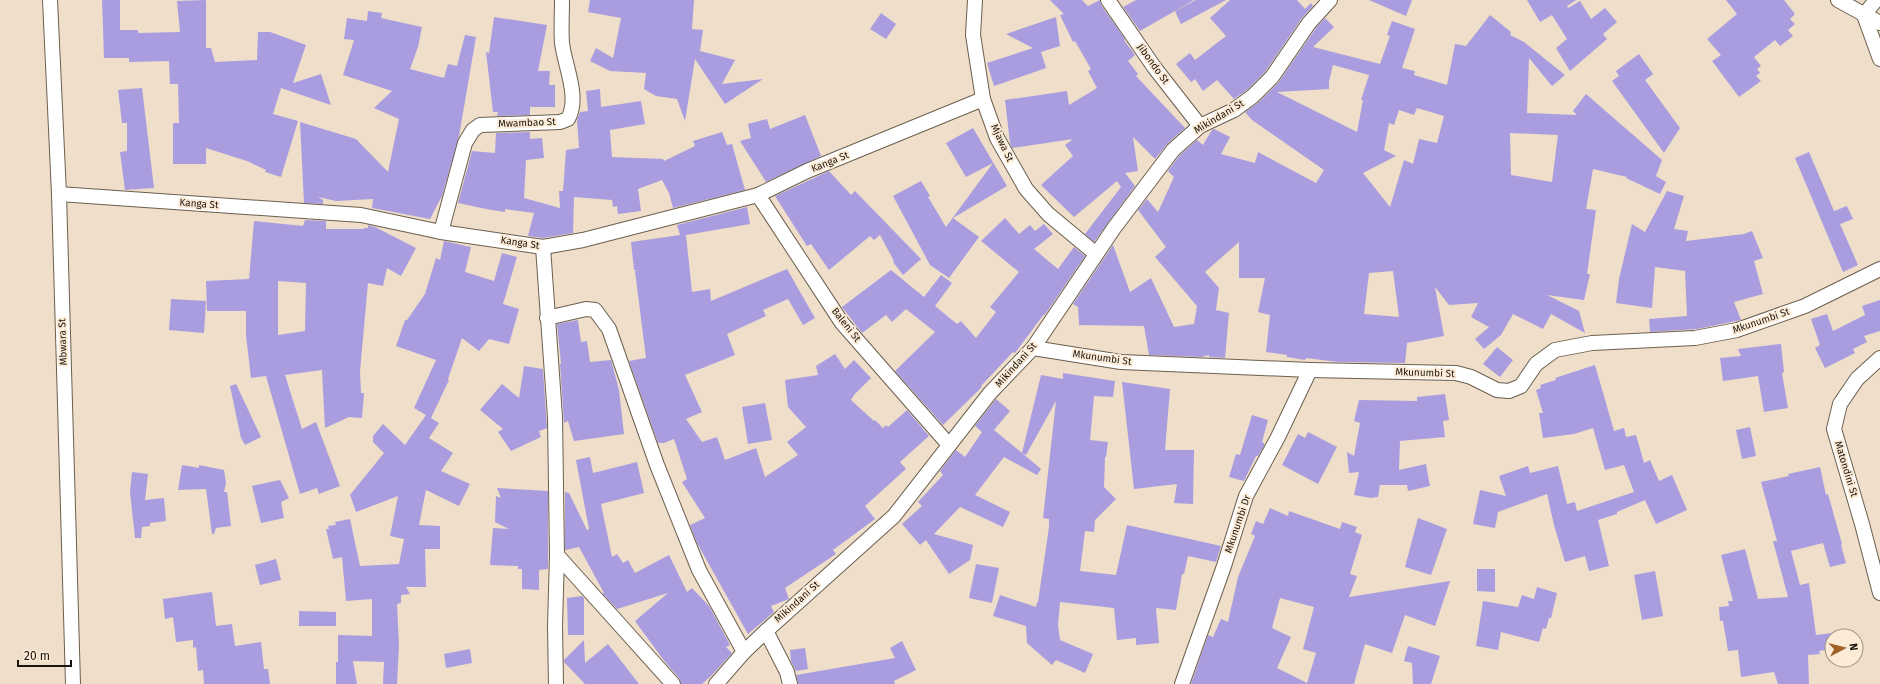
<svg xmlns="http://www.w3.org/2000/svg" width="1880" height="684" font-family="'Fira Sans',sans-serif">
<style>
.building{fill:#aa9ddf;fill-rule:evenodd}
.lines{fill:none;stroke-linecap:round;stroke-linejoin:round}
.street-casing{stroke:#6c5f4e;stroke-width:16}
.street{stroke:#fff;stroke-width:14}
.labels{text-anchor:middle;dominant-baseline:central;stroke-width:4;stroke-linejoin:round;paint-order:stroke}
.street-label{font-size:10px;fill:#1a140d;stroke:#fbebd7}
</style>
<rect width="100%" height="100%" fill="#eedeca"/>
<g class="building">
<polygon points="102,0 120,0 120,30 138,30 138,33 180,32 177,1 206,0 206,48 211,48 215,62 257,60 258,32 270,32 306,45 293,83 321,74 331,105 281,88 273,114 298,121 281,177 265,172 266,170 247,161 206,148 206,164 173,164 173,123 179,123 178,84 170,84 169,61 129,62 129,58 104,58"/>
<polygon points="590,0 694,0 692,29 703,30 700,51 735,60 722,84 763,79 725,104 695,59 685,121 677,99 656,96 644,89 646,73 610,71 590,61 596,48 613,58 621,18 588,12"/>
<polygon points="1050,0 1082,0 1088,6 1100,0 1101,5 1125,39 1124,40 1135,55 1128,61 1138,74 1136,76 1185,128 1167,144 1155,159 1133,137 1138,171 1125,173 1135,186 1094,242 1085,234 1121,187 1117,181 1074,217 1041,185 1073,156 1065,145 1073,139 1012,148 1010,143 1005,100 1067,91 1069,105 1097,88 1088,71 1091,69 1075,41 1073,42 1060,15 1064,14"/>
<polygon points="1136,0 1194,0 1140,31 1123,7"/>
<polygon points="1196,0 1226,0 1181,24 1175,11"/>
<polygon points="1230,0 1297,0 1305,9 1311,3 1313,6 1302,18 1265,72 1247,90 1234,99 1217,80 1203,91 1195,79 1191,82 1176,64 1190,53 1195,60 1226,36 1210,18"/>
<polygon points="1369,0 1412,0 1406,16"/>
<polygon points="1527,0 1576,0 1567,6 1568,8 1580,1 1591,19 1605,8 1617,22 1603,34 1607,39 1570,71 1556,48 1567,39 1552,15 1540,22"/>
<polygon points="1726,0 1784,0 1795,14 1790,19 1795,24 1788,30 1793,36 1780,46 1775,40 1754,57 1761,66 1757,69 1760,73 1756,76 1761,81 1739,97 1712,61 1721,55 1707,39 1737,14"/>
<polygon points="368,11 382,13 381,18 422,27 418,47 410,69 444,78 448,64 457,66 465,35 476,37 459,136 442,196 430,219 372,208 373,199 336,201 318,197 323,200 323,204 304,203 300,122 356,139 388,172 399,119 374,108 392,91 343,75 354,40 344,39 347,18 367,21"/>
<polygon points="881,13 896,24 886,39 870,29"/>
<path d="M1490 15 1511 32 1510 35 1524 42 1565 75 1552 86 1529 58 1527 113 1577 115 1573 111 1586 94 1662 160 1656 176 1666 182 1660 194 1626 178 1627 177 1593 169 1586 209 1596 210 1587 274H1590L1584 300 1547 295 1579 311 1585 333 1551 314 1543 329 1513 314 1501 335 1484 349 1475 339 1489 327 1471 317 1478 303 1449 305 1435 287 1444 336 1407 343 1405 363 1338 362 1306 358 1305 360 1287 357V355L1266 352 1270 315 1258 312 1265 278H1239V242L1205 272 1219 288 1216 310 1229 313 1225 358 1209 357V355L1201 357 1149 355 1144 326 1079 325 1078 307 1073 304 1113 245 1130 292 1151 278 1174 327 1194 324 1197 306 1155 257 1166 247 1138 210 1147 199 1158 212 1174 177 1168 171 1179 156 1197 140 1203 145 1212 130 1214 129 1230 137 1221 154 1255 163 1258 152 1316 183 1324 170 1252 120 1245 112 1259 102 1278 83 1316 28 1325 18 1334 27 1313 47 1380 64 1390 36 1387 35 1392 21 1415 29 1402 68 1415 71 1414 75 1447 85 1455 44 1466 46ZM1333 65 1369 75 1361 100H1363L1357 132 1277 92 1329 89V81ZM1417 108 1444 116 1437 143 1419 139 1413 164 1404 160 1390 207 1363 173 1396 156 1384 150 1389 123 1394 125 1399 110 1414 115ZM1510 133 1558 135 1552 182 1511 175ZM1393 271 1399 317 1364 314 1369 273Z"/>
<polygon points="494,17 547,25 538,71 550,71 549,85 555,85 555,107 530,107 530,115 497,116 498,112 493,112 486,52 489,53"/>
<polygon points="1056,17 1060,46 1041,52 1046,68 994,86 987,63 1033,48 1006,34"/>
<polygon points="1639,54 1653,74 1645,80 1680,128 1664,153 1612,81 1619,76 1616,71"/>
<polygon points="142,88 154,188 125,190 120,152 127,151 127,123 122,123 118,90"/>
<polygon points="600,89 601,107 641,101 645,124 610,130 612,157 663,159 664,161 695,146 693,141 722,132 727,145 732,144 745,190 673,208 669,193 662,180 638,189 641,211 618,214 617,206 613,207 612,200 574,197 573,233 543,238 528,236 534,213 505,209 505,212 491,210 458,203 472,151 495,153 496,133 530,132 530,139 542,138 544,158 526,160 524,198 560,208 559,191 563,191 566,150 579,148 577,120 580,112 588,111 586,91"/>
<polygon points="805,115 821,156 766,182 740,141 751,138 748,124 767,119 770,129"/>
<polygon points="973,128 1007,186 953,218 979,237 949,278 930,265 893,196 921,181 930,196 928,197 946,227 993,163 966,177 946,143"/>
<polygon points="1809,152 1834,211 1847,206 1853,219 1840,224 1858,265 1843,272 1795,158"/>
<polygon points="829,171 851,195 855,191 921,259 903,275 893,262 894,261 880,235 874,240 870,236 829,270 811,244 807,246 775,196"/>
<polygon points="1667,191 1684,196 1674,229 1688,231 1686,241 1744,234 1752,231 1763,258 1754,261 1763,294 1734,302 1741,320 1697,329 1650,332 1649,319 1687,316 1685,271 1655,267 1652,308 1616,303 1619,279 1632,224 1645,232"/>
<polygon points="747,207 750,224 686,235 692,292 710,289 711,301 787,269 815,318 803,325 788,299 763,310 766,316 727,334 735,355 685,375 702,412 686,419 702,442 717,437 725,460 756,448 765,477 798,455 787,442 806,427 788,407 785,380 818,375 816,366 835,354 845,369 854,360 871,378 854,395 851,400 874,421 875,420 883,428 886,425 888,427 907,410 929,436 900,462 906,469 865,506 875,519 833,550 836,554 785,588 789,599 771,606 774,612 748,634 697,543 690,525 705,518 682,482 687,479 674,439 664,443 658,443 629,361 646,358 635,271 638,271 634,270 631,242 680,235 677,225"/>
<polygon points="1005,218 1019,234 1030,225 1035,231 1044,224 1053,234 1034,249 1058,269 1074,247 1085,256 1044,316 1044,314 1015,353 1013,352 981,386 982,387 943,425 895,371 935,332 906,309 892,322 886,315 862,333 842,307 891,270 924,297 941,275 952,283 935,306 957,324 961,321 976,338 996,312 990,307 1019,272 981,241"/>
<path d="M305 220 326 221V229H364V228H368V225L375 227 416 248 401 276 387 268 383 286 368 283 360 371 361 393H364L362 418 349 417 325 428 322 370 285 375 302 429 316 422 340 486 319 494 317 488 300 494 266 376 251 378 246 335V311H207L206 281 249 279 254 221 303 226ZM278 281 306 283 305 331 278 335Z"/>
<polygon points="444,241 471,247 465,272 494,281 502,253 517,257 503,304 519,309 509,344 489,339 479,351 462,338 448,379 449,380 431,418 439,423 429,438 453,453 441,471 470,484 459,506 426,490 419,525 440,526 440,549 425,549 426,587 406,587 410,594 401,595 401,603 397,604 399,645 397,684 383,684 384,662 353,661 357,684 336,684 336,662 338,662 338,635 372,636 372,599 346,601 342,557 333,559 326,529 329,529 328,526 336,525 335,522 350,519 360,566 399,564 404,539 390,536 398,496 356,512 350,495 384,453 373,442 373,436 383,424 405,445 426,415 414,408 436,360 396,346 405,320 407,320 425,294 436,258 440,260"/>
<polygon points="171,299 206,301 204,333 169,330"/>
<polygon points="1880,300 1880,331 1864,336 1867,342 1853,349 1855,353 1825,368 1815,348 1820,345 1811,319 1827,314 1833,331 1865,315 1862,306"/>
<polygon points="578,320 581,342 587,341 590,362 611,360 619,390 624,434 574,441 568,421 564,423 560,364 561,364 557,324"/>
<polygon points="1781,344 1784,372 1782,373 1788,408 1764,412 1758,376 1723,381 1720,358 1741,356 1738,349"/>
<polygon points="1497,347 1513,360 1500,377 1483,364"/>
<polygon points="1595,365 1614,431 1624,428 1626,437 1636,435 1644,463 1650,460 1659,481 1672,475 1687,510 1656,524 1645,500 1617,512 1617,514 1598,520 1609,566 1589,571 1585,556 1565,562 1554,525 1547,494 1498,512 1495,528 1473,524 1480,490 1506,496 1499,476 1528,466 1530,473 1558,466 1567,504 1575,502 1577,511 1634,492 1624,465 1605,470 1593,428 1574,434 1543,438 1539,413 1543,413 1536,390 1541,388 1540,385 1556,380 1555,378"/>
<polygon points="524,366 543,369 547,428 539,431 541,437 511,451 498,432 503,429 480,410 502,384 519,398"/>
<polygon points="1063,373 1115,381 1113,397 1094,396 1090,440 1108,442 1106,457 1105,457 1104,487 1116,499 1095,520 1094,532 1085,531 1080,571 1116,575 1127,525 1221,546 1216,562 1188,556 1184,574 1182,574 1176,610 1156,608 1159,643 1136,645 1136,638 1117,640 1114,608 1060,602 1058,626 1060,640 1093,654 1085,673 1056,660 1052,665 1027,643 1026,626 993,616 1000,595 1036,607 1037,602 1038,602 1049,527 1049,519 1043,518 1056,401 1026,455 1022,453 1041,469 1037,475 1004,457 975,495 1010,512 1003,527 960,507 934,534 973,545 970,560 949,574 926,540 920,545 902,524 922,506 918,502 943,475 940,471 956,450 965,457 982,432 975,426 996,399 1010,411 994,430 1022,453 1041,375 1063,379"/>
<polygon points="1122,382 1170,389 1165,450 1194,450 1193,504 1174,503 1177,484 1134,489"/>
<polygon points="236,384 261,437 245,445 241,438 230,386"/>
<polygon points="1445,394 1449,420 1443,421 1445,437 1400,441 1399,470 1426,464 1430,486 1408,491 1407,485 1380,485 1378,497 1371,498 1354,495 1359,472 1349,473 1347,452 1354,456 1360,423 1354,421 1359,400 1417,401 1417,397"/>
<polygon points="765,403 772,440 748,444 742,407"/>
<polygon points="1252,415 1268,420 1262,442 1264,443 1264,446 1258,456 1256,456 1244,481 1229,477 1236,454 1240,455"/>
<polygon points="1750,427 1756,456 1742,459 1736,430"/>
<polygon points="1308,432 1337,447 1318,484 1282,465 1298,434 1305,438"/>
<polygon points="590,457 593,473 637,462 644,493 601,504 612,557 617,554 623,563 628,560 635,573 669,555 687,592 692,588 709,606 730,645 726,647 732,653 712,675 702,684 681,684 679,678 665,662 635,621 668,593 617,609 602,593 604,593 579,547 565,550 565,492 569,493 587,530 589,529 576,460"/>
<polygon points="182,465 199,468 199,465 224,470 226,483 224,492 227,492 231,526 216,528 214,534 212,534 206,489 178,490"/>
<polygon points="1820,467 1826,495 1828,494 1842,544 1841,545 1846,563 1830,567 1823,543 1791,551 1800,585 1809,583 1816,635 1832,633 1832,649 1819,651 1820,654 1808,655 1809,684 1778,684 1774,672 1741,677 1738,650 1728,651 1723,621 1720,621 1719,607 1729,606 1728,601 1733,601 1721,555 1745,549 1758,599 1788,597 1773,541 1777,541 1761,482 1789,476 1788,474"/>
<polygon points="132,472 148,474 145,500 164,498 166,521 150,523 150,526 142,527 141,538 135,538 130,492"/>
<polygon points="280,480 289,498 281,502 284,518 261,523 252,486"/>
<polygon points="497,488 548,491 548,569 539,570 539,590 522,589 522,569 518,569 518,566 490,565 493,528 509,529 495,522 496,496 501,498"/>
<path d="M1270 508 1288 516 1289 511 1340 529 1342 522 1357 527 1355 532 1362 535 1350 574 1357 576 1349 597 1450 581 1435 626 1405 615 1392 653 1365 644 1354 684H1191L1208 635 1213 637 1221 619 1228 622 1238 577 1255 536 1251 534 1256 521 1263 524ZM1280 598 1314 607 1303 649 1316 653 1307 683 1277 668 1291 637 1272 628Z"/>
<polygon points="1418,518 1447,529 1431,575 1405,567"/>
<polygon points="276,559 281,580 260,585 255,565"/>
<polygon points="976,564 999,568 992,603 969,598"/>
<polygon points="1477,569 1495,569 1495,592 1477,591"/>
<polygon points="1655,571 1663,616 1642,620 1634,575"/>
<polygon points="1537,587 1557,593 1551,618 1549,618 1546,629 1543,628 1539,642 1501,632 1498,650 1476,646 1483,601 1518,607 1522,595 1534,599"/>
<polygon points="212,592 216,626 232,624 235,646 261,642 264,669 268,669 270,684 204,684 203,670 198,671 196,647 193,648 193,640 176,642 173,617 165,619 163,599"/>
<polygon points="582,596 584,598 584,635 568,635 567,598"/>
<polygon points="299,611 336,612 336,626 299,626"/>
<polygon points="584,640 585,663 608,644 639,684 585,684 564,662 564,660"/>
<polygon points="902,641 916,670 894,681 895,684 798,684 796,675 895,658 890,648"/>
<polygon points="1408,646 1440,656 1431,684 1413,684 1412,663 1404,661"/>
<polygon points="805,648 808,669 796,671 791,661 790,650"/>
<polygon points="470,649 472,663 446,668 444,654"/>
</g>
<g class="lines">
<defs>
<g id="street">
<polyline points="50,0 59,194 73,684"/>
<polyline points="975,0 973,35 983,99 997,138 1026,189 1048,214 1096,254"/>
<polyline points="1108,0 1154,67 1200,126"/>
<polyline points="1838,0 1880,23"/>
<polyline points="1876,0 1864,15 1880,59"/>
<polyline points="59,194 361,215 441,232 543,247 583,240 758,195 807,171 983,99"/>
<polyline points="758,195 842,323 949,445"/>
<path d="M441 232 465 143 473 130 480 125 560 122 568 119C580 97 565 67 562 43 561 29 562 14 562 0"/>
<polyline points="543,247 555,417 557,555 555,626 556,684"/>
<polyline points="547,318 586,309 595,310 609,329 657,465 699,570 744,652"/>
<polyline points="1033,348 1121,362 1310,370 1456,373 1471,377 1497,390 1509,391 1521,386 1536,364 1555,350 1592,343 1695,338 1737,330 1805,306 1880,269"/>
<polyline points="1880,358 1857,379 1840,404 1834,429 1862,524 1880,593"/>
<polyline points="557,555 673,684"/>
<polyline points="766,631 787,672 790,684"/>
<polyline points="716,684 744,652 766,631 894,516 990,393 1033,348 1114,228 1173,150 1200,126 1234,110 1253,96 1272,77 1309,23 1330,0"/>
<polyline points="1182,684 1224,566 1246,496 1278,437 1310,370"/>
</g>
</defs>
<use href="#street" class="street-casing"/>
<use href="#street" class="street"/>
</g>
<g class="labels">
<g class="street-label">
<text transform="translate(1153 64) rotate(54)">Jibondo St</text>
<text transform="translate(1219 117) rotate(-31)">Mikindani St</text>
<text transform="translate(527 123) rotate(-2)">Mwambao St</text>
<text transform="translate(1002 143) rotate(65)">Mjawa St</text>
<text transform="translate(830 162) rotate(-22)">Kanga St</text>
<text transform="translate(199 204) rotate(4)">Kanga St</text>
<text transform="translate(520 243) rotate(9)">Kanga St</text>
<text transform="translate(1761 321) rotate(-19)">Mkunumbi St</text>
<text transform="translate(846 325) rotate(52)">Baleni St</text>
<text transform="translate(63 342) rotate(-92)">Mbwara St</text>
<text transform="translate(1102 358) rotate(8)">Mkunumbi St</text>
<text transform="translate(1016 365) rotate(-48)">Mikindani St</text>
<text transform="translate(1425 373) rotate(2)">Mkunumbi St</text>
<text transform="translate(1846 469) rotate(73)">Matondini St</text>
<text transform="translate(1238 524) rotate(-71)">Mkunumbi Dr</text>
<text transform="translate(797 602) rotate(-42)">Mikindani St</text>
</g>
</g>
<g transform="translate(1844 648) rotate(83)"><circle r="19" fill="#fbebd7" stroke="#a19586"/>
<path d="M0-3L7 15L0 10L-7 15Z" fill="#a1622a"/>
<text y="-6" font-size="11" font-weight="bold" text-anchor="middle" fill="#1a140d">N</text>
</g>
<path d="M18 660v6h53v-6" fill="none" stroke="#1a140d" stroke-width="2"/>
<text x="24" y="660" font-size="12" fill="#1a140d" stroke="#fbebd7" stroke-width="3" paint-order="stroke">20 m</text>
</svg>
